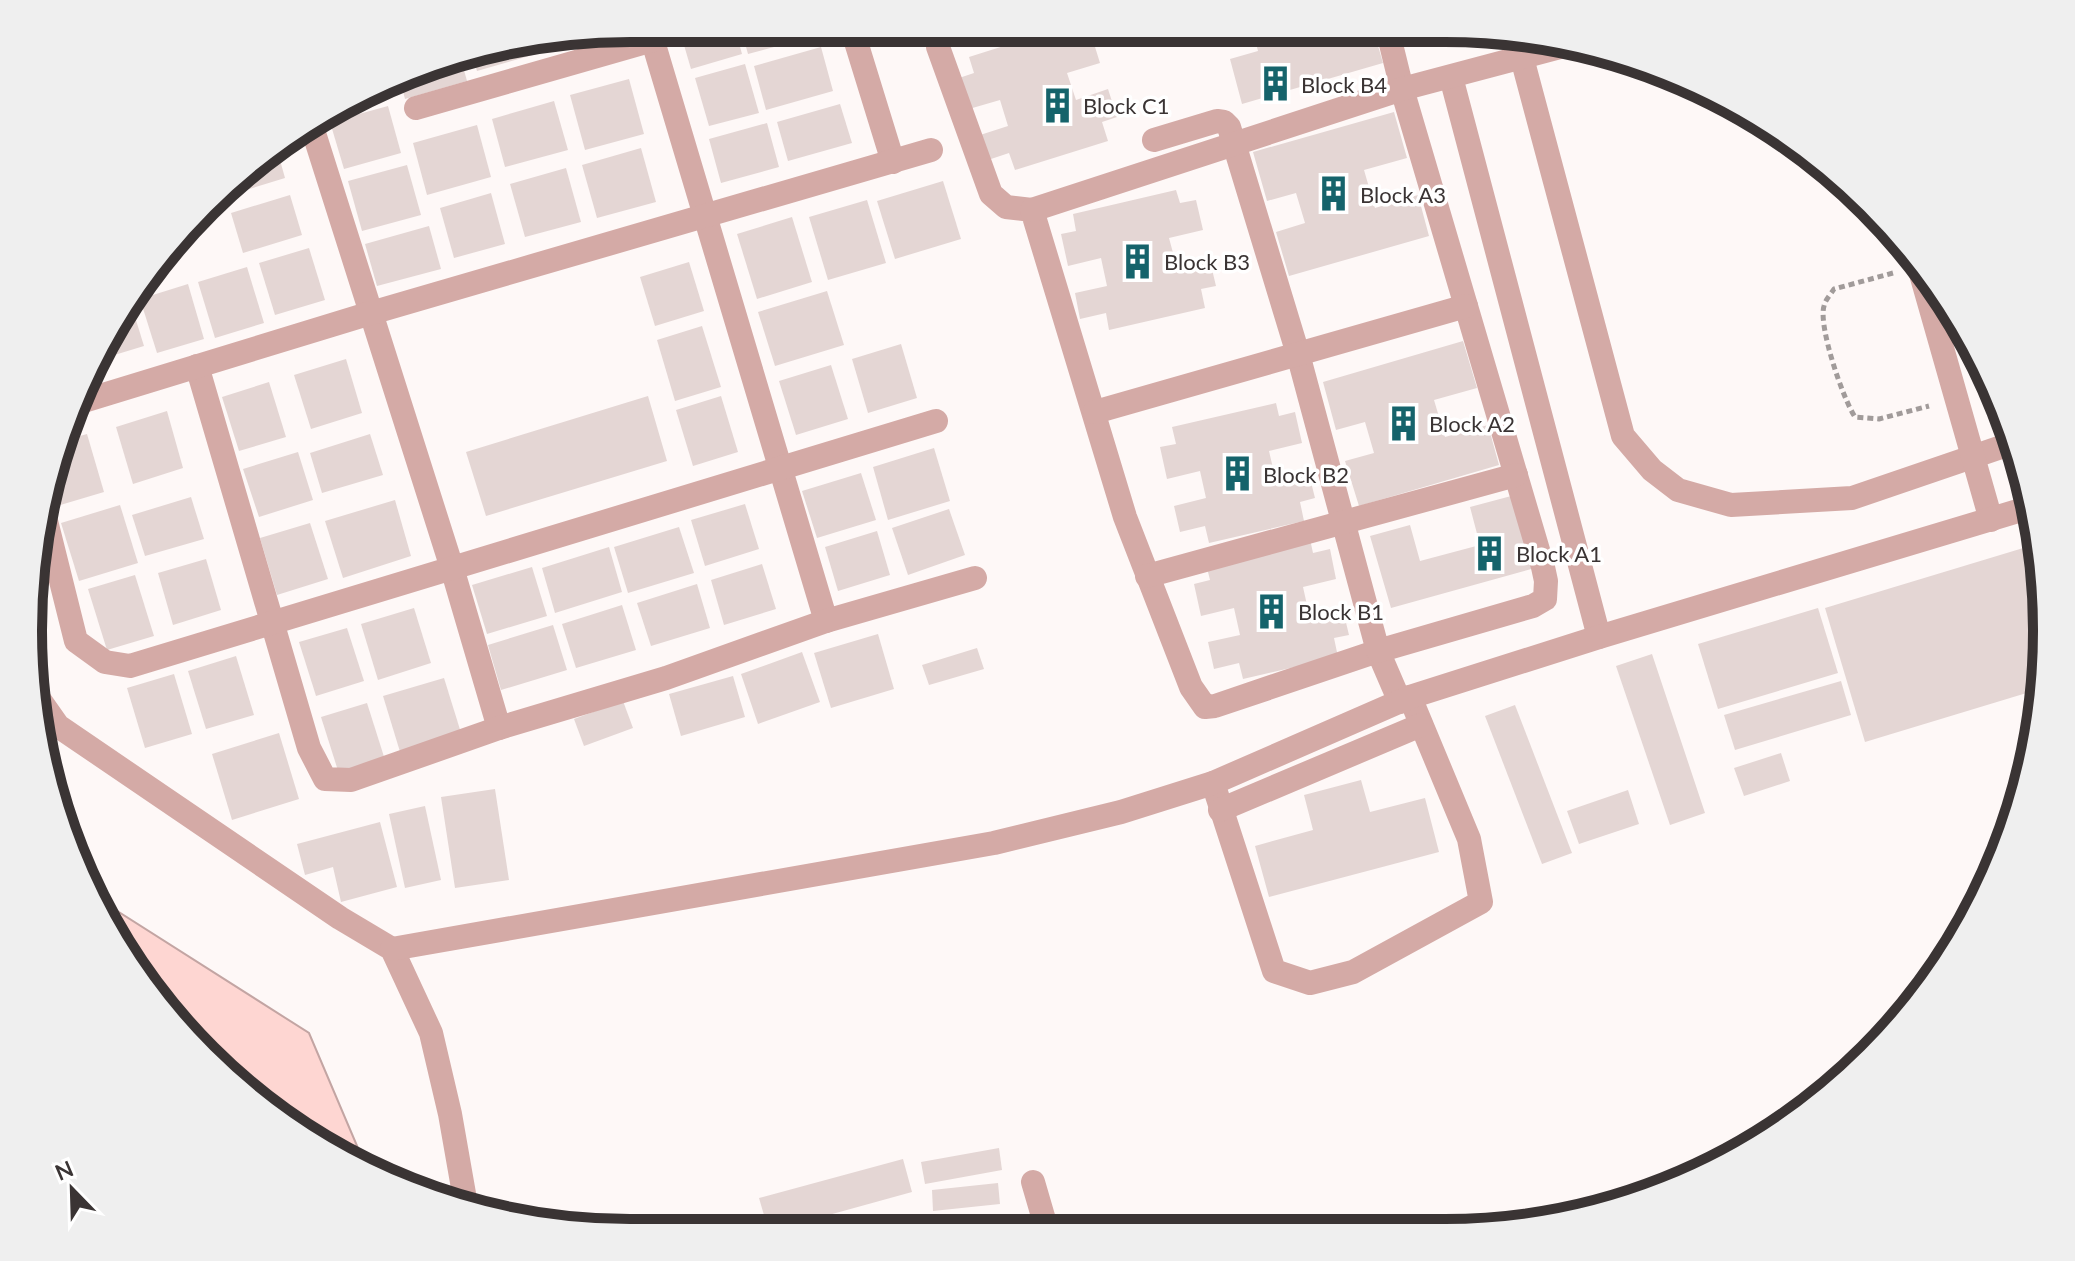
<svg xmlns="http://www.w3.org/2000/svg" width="2075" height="1261" font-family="Lato,sans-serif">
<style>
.water{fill:#fed6d2;stroke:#c3a5a3;stroke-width:2}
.building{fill:#e4d6d4}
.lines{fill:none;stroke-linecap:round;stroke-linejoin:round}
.path{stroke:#a19b9a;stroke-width:5;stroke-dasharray:6 4;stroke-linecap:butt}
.minor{stroke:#d4aaa6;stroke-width:24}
.labels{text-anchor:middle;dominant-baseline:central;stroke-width:7;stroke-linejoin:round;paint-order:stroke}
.poi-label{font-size:22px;fill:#3a3434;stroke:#fff;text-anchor:start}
.rim{fill:none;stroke:#3a3434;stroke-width:10}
</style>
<rect width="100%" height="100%" fill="#fef8f7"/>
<polygon class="water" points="83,870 111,907 309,1033 366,1167 264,1109 130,966"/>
<g class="building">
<polygon points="679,28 735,29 742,54 691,69"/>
<polygon points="741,29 814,29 815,36 748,54"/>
<polygon points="616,30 617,35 554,52 551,41"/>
<polygon points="1054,30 1073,31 1075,38 1091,34 1100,63 1067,73 1076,100 1108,89 1117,117 1102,122 1108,141 1015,170 1009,153 985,161 977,136 1008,126 1000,100 969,109 959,78 974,73 969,57"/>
<polygon points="1253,32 1328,32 1329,35 1339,32 1374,32 1383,63 1242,104 1230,59 1258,51"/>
<polygon points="540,43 543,52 477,71 472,54"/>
<polygon points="821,47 833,91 766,110 754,66"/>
<polygon points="460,56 467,81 405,99 400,80 437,60"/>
<polygon points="745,64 759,113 709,126 695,78"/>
<polygon points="629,79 644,134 585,150 570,95"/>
<polygon points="554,101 568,150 505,167 492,119"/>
<polygon points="840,104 852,143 788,161 777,122"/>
<polygon points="388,106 401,153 344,169 330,122"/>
<polygon points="1394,112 1407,158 1364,170 1375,208 1418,195 1429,236 1289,276 1276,232 1305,223 1296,193 1267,201 1253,152"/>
<polygon points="767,123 779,167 721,183 709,139"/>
<polygon points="477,125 491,177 427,195 413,143"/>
<polygon points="276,146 285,178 227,196 226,193 264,152"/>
<polygon points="641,148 656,202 597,218 582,165"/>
<polygon points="407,165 421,215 362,231 348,181"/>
<polygon points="566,168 581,222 525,237 510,184"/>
<polygon points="943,181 961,239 895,259 877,201"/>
<polygon points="1176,190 1180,203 1196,200 1203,230 1169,238 1176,264 1209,257 1216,286 1201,289 1205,308 1109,330 1106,313 1080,319 1075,293 1107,286 1101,258 1068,266 1061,234 1076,231 1073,214"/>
<polygon points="491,193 505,244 454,258 440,208"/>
<polygon points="290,195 302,235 243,253 231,213"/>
<polygon points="867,200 886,263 828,280 809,217"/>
<polygon points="792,217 812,282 757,299 737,234"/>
<polygon points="429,226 441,269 377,286 365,244"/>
<polygon points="309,248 325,300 275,315 259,263"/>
<polygon points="689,262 704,311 655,326 640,277"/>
<polygon points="247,267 264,323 215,338 198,282"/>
<polygon points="188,284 204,339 157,353 140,299"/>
<polygon points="827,291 844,345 775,366 758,312"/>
<polygon points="131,304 144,346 98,360 125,305"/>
<polygon points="702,326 721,387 675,401 657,340"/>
<polygon points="1463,341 1477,388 1434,400 1445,437 1488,425 1499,465 1359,506 1345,461 1374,453 1365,422 1336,430 1323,382"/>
<polygon points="901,344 917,398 868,413 852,359"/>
<polygon points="346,359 362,413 311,429 294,375"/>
<polygon points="831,365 848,419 796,435 779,381"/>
<polygon points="269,382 286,437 239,451 222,397"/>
<polygon points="648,396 667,461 486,516 466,452"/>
<polygon points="721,396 738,452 693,466 676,410"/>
<polygon points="1276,403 1279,416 1295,412 1302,443 1269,451 1275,477 1308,470 1315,498 1300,502 1304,521 1209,543 1205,526 1180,532 1174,506 1206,498 1200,471 1167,479 1160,447 1176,444 1172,427"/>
<polygon points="167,411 183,468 133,484 116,427"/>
<polygon points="87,434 104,492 57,506 51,488 59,442"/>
<polygon points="370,434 383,475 322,493 310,453"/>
<polygon points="934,448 950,501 888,520 873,467"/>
<polygon points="298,452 313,500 259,517 243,469"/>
<polygon points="861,473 876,520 817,538 802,491"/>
<polygon points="1515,495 1535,568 1391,608 1370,536 1410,525 1420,561 1480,545 1470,507"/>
<polygon points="191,497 204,539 145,556 132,515"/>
<polygon points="395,500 411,556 343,578 325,521"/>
<polygon points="745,504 759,549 705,566 691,520"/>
<polygon points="120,505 138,563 79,581 61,523"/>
<polygon points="949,509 965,555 908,575 892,528"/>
<polygon points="310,523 328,579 277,595 260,538"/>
<polygon points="679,527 694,573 628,593 614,547"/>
<polygon points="877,531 890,575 838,591 825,547"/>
<polygon points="1310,539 1313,553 1330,549 1336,579 1303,587 1309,614 1342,606 1349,635 1334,638 1338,657 1243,679 1239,663 1214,669 1208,642 1240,635 1234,608 1201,616 1194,584 1210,580 1206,564"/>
<polygon points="2040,543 2046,669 2043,688 1865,742 1825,608"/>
<polygon points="609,547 622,592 555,613 542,568"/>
<polygon points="206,559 221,610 173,625 158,573"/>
<polygon points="762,564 776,609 724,625 711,580"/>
<polygon points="532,567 547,616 487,634 472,585"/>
<polygon points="135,575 154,636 107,650 88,589"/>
<polygon points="697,584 710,628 651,646 637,603"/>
<polygon points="622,605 636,650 576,668 562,624"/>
<polygon points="414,608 431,663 378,680 361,624"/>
<polygon points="1818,608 1838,673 1718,709 1698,644"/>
<polygon points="553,625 567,670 501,690 488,645"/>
<polygon points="347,628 364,681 316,696 299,642"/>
<polygon points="878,634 894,689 831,708 814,653"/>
<polygon points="977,648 984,669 929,685 922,665"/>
<polygon points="802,652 820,702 758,724 741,674"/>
<polygon points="1652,654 1705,813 1670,825 1616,666"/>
<polygon points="236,656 254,715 206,729 188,671"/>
<polygon points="174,674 192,734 145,748 127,688"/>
<polygon points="733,676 745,717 681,736 669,694"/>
<polygon points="444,678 462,736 401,755 383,696"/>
<polygon points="1841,681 1851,715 1735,750 1724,715"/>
<polygon points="623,701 633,728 584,746 574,719"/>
<polygon points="367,703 386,763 340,777 321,717"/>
<polygon points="1515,705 1572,853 1542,864 1485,716"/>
<polygon points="279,733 299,799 232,820 212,754"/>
<polygon points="1781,753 1790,781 1744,796 1734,768"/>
<polygon points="1361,780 1370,812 1425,798 1439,852 1269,897 1255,846 1313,830 1304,795"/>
<polygon points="495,789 509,880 455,888 441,797"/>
<polygon points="1628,790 1639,824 1579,844 1567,811"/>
<polygon points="425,806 441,880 405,888 389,814"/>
<polygon points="380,822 397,887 341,902 333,867 305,875 297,844"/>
<polygon points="999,1148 1002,1170 925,1184 921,1162"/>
<polygon points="903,1159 912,1192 778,1229 768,1229 759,1198"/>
<polygon points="998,1183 1000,1204 933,1211 932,1190"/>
<polygon points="924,1217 925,1229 855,1229 855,1227"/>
</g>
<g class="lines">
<path class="path" d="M1893 273 1834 289C1831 294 1825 300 1824 306 1818 326 1843 399 1855 417L1879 419 1929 406"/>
<g class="minor">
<polyline points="649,28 826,621"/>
<polyline points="852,29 893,162"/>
<polyline points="938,30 938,47 991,194 1006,207 1032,210 1125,517 1191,687 1205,707 1215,706 1378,651 1400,702"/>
<polyline points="1522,58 1623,436 1652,470 1678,490 1731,505 1852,498 2016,442"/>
<polyline points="1451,77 1599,637"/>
<polyline points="416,108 653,40"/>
<polyline points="312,127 452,568 499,728"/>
<polyline points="1154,140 1217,121 1224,122 1229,127 1298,354 1378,651 1533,606 1545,599 1546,581 1543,567 1402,89 1388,32"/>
<polyline points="1032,210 1402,89 1568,45"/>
<polyline points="1917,260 1991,520"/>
<polyline points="197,366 309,748 325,779 351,780 499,728 666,678 826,621 975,578"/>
<polyline points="77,403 371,313 931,150"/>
<polyline points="1095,412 1466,306"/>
<polyline points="46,521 76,641 105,662 130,666 936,421"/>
<polyline points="1147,576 1516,475"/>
<polyline points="39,699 58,726 340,918 392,949 431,1033 450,1114 466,1205"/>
<polyline points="1213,783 1274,971 1310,983 1353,972 1481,902 1469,839 1410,697"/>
<polyline points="1220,810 1421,725"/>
<polyline points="392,949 994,843 1121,812 1213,783 1410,697 1599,637 2031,507"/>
<polyline points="1033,1182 1047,1230"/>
</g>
</g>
<defs>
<symbol id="building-bare" viewBox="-9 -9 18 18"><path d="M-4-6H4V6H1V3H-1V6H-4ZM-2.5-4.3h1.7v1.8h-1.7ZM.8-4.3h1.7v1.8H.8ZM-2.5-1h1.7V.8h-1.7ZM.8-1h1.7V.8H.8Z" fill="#15636b" stroke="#fff" stroke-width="2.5" paint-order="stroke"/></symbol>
</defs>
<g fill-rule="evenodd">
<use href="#building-bare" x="1250" y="58" width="51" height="51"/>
<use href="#building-bare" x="1032" y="80" width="51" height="51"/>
<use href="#building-bare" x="1308" y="168" width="51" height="51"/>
<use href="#building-bare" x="1112" y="236" width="51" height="51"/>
<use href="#building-bare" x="1378" y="398" width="51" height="51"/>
<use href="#building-bare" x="1212" y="448" width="51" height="51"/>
<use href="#building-bare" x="1464" y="528" width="51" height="51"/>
<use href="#building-bare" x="1246" y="586" width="51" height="51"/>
</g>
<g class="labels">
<g class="poi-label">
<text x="1301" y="84">Block B4</text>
<text x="1083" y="105">Block C1</text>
<text x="1360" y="194">Block A3</text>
<text x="1164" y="261">Block B3</text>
<text x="1429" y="423">Block A2</text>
<text x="1263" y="474">Block B2</text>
<text x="1516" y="553">Block A1</text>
<text x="1298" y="611">Block B1</text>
</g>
</g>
<path d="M0 0H2075V1261H0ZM630 42H1445A588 588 0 0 1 2033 630V631A588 588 0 0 1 1445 1219H630A588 588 0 0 1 42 631V630A588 588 0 0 1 630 42Z" fill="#efefef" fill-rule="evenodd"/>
<path class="rim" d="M630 42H1445A588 588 0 0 1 2033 630V631A588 588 0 0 1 1445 1219H630A588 588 0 0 1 42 631V630A588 588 0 0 1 630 42Z"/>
<g transform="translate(72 1189) rotate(337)" stroke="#ffffff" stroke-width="6" paint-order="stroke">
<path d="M0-6L14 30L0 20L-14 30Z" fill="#3a3434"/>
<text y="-12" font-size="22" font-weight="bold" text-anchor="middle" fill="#3a3434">N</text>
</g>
</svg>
